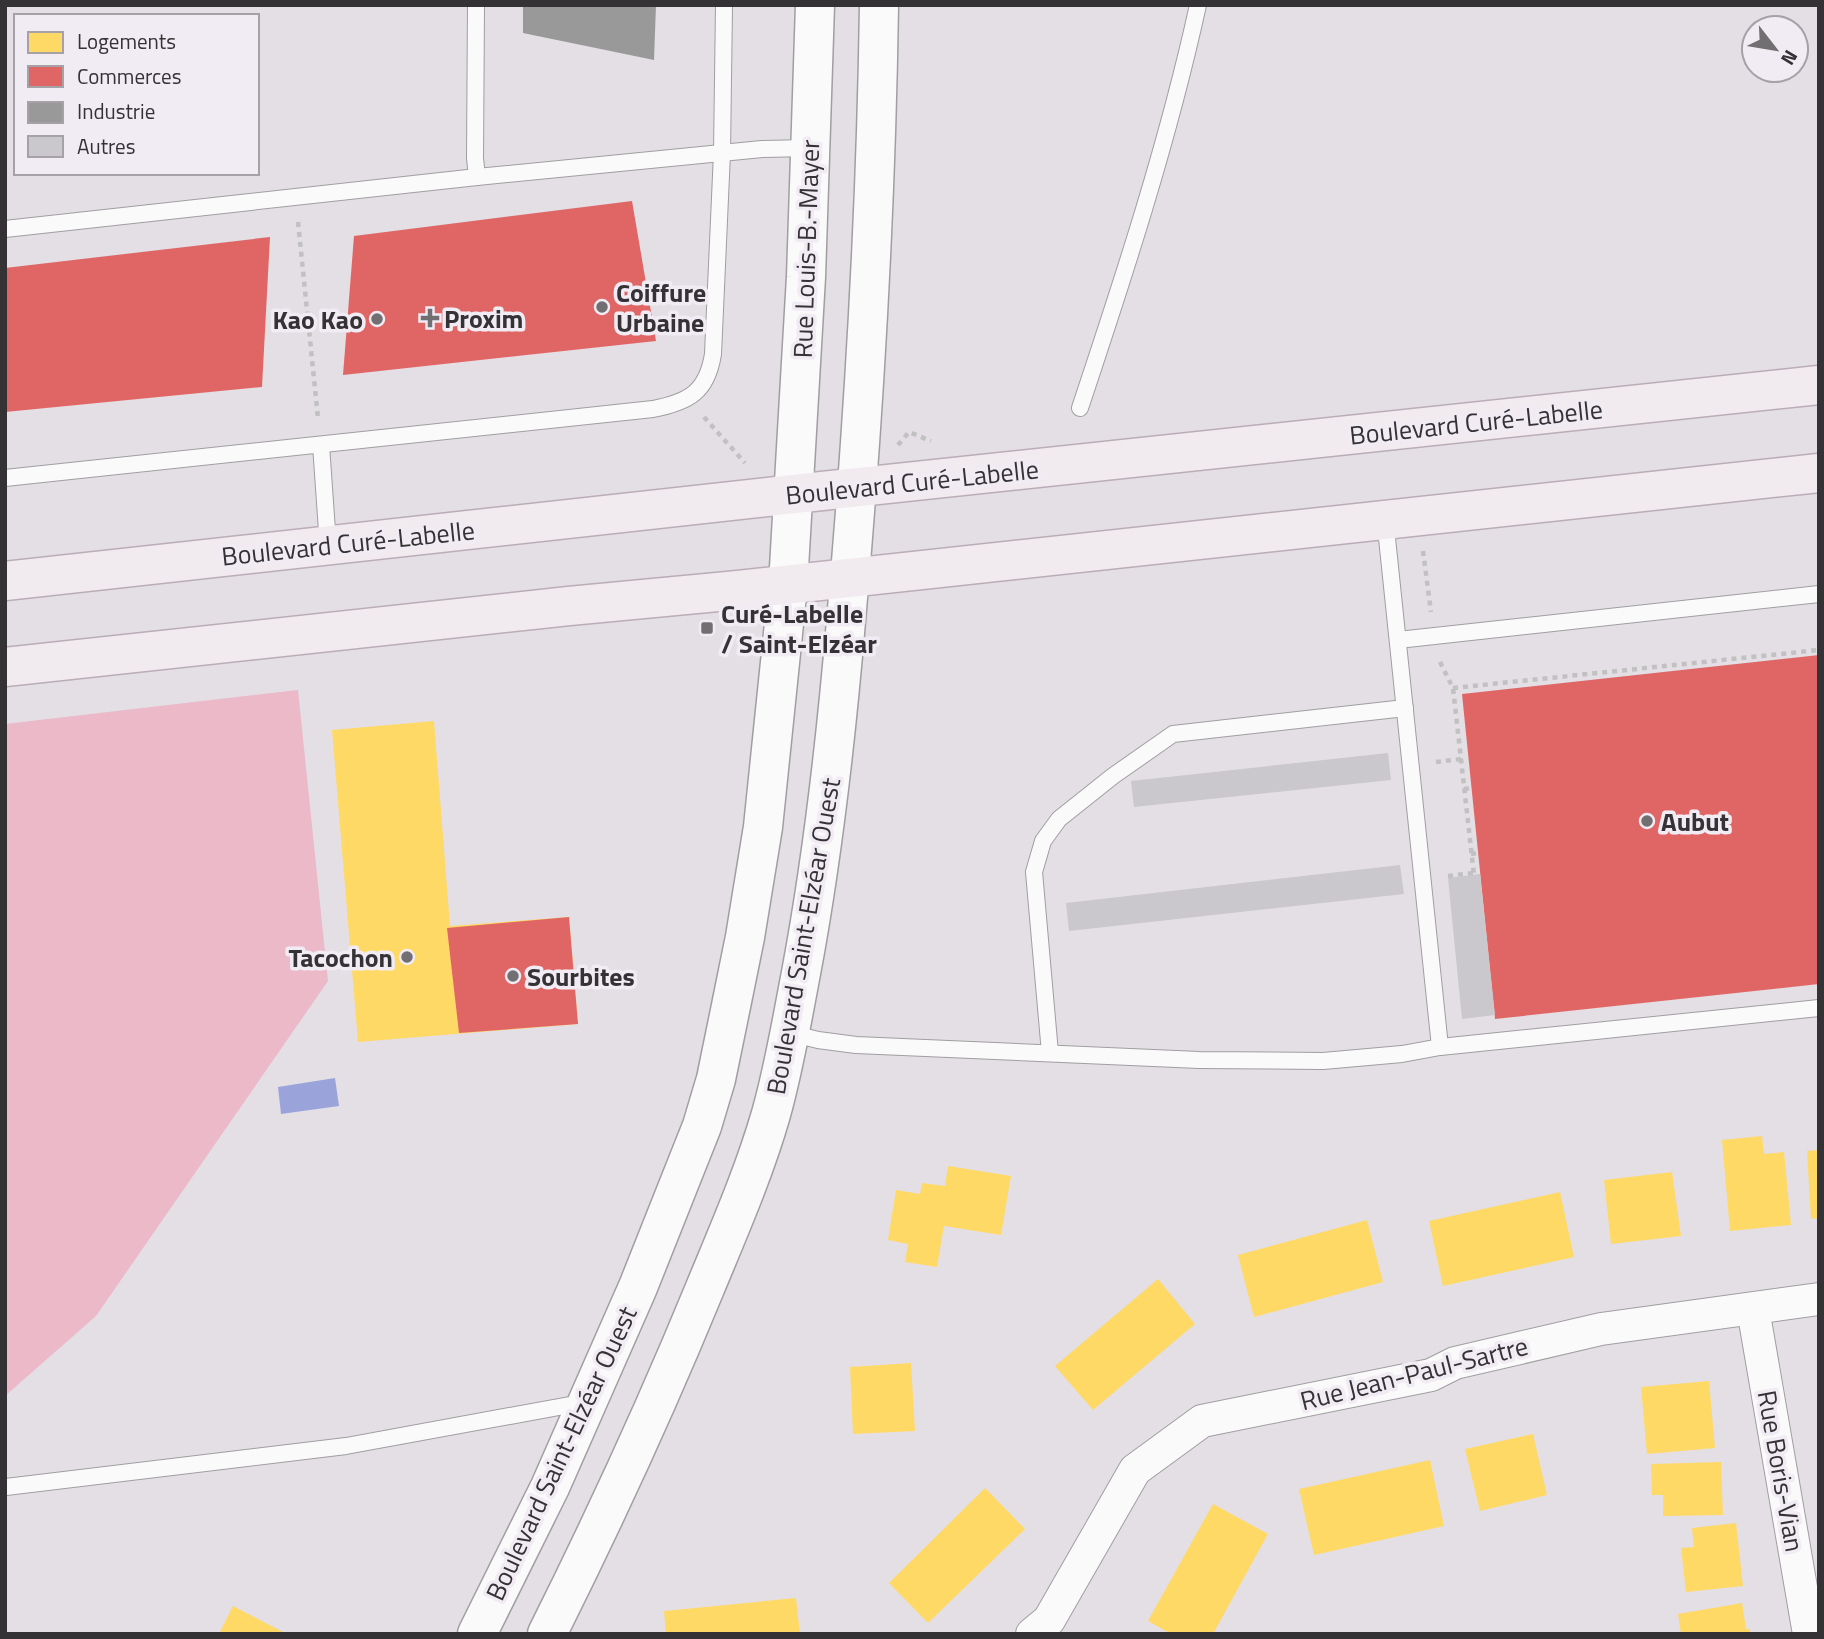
<svg xmlns="http://www.w3.org/2000/svg" width="1824" height="1639" font-family="'Titillium Web',sans-serif">
<style>
.green{fill:#ecb9c9}
.water{fill:#9aa4da}
.homes{fill:#ffd966}
.shops{fill:#e06666}
.industry{fill:#999}
.building{fill:#cbc8cd}
.lines{fill:none;stroke-linecap:round;stroke-linejoin:round}
.service-casing{stroke:#a09ea1;stroke-width:18}
.minor-casing{stroke:#a09ea1;stroke-width:34}
.tertiary-casing{stroke:#a09ea1;stroke-width:41}
.primary-casing{stroke:#baadb7;stroke-width:41}
.path{stroke:#c1c1c1;stroke-width:4.5;stroke-dasharray:5 5;stroke-linecap:butt}
.service{stroke:#fbfafb;stroke-width:16}
.minor{stroke:#fbfafb;stroke-width:32}
.tertiary{stroke:#fbfafb;stroke-width:38}
.primary{stroke:#f1eaef;stroke-width:38}
.poi-dot{fill:#716f72;stroke:#f1ebf3;stroke-width:2.5}
.labels{text-anchor:middle;dominant-baseline:central;stroke-width:7;stroke-linejoin:round;paint-order:stroke}
.street-label{font-size:26px;fill:#343235;stroke:#f1ebf3}
.poi-label{font-size:26px;font-weight:bold;fill:#343235;stroke:#f1ebf3;text-anchor:start}
</style>
<rect width="100%" height="100%" fill="#e3dfe4"/>
<polygon class="green" points="298,690 328,981 96,1316 5,1396 5,724"/>
<polygon class="water" points="335,1078 339,1106 281,1114 278,1087"/>
<g class="homes">
<polygon points="434,721 450,926 569,917 578,1024 358,1042 332,730"/>
<polygon points="1762,1136 1764,1154 1784,1152 1791,1225 1730,1231 1722,1140"/>
<polygon points="1819,1150 1819,1218 1811,1219 1807,1151"/>
<polygon points="948,1166 1011,1176 1001,1235 944,1226 937,1267 905,1262 908,1244 888,1240 896,1190 920,1194 922,1183 945,1186"/>
<polygon points="1672,1172 1681,1236 1611,1244 1604,1180"/>
<polygon points="1560,1192 1574,1257 1443,1286 1429,1221"/>
<polygon points="1367,1220 1383,1282 1254,1317 1238,1255"/>
<polygon points="1158,1279 1195,1324 1093,1410 1055,1366"/>
<polygon points="911,1363 915,1431 853,1434 850,1367"/>
<polygon points="1709,1381 1715,1448 1647,1454 1641,1387"/>
<polygon points="1533,1434 1547,1495 1480,1511 1465,1449"/>
<polygon points="1430,1460 1444,1526 1314,1555 1299,1489"/>
<polygon points="1721,1462 1723,1515 1663,1516 1663,1495 1652,1495 1651,1464"/>
<polygon points="985,1488 1025,1529 928,1623 889,1583"/>
<polygon points="1213,1504 1268,1534 1213,1634 1171,1634 1148,1621"/>
<polygon points="1736,1523 1743,1586 1686,1592 1681,1548 1694,1547 1692,1528"/>
<polygon points="796,1598 800,1634 666,1634 664,1611"/>
<polygon points="1742,1603 1746,1629 1750,1629 1750,1634 1681,1634 1678,1614"/>
<polygon points="233,1606 287,1634 219,1634"/>
</g>
<g class="shops">
<polygon points="632,201 656,341 343,375 354,236"/>
<polygon points="270,237 262,387 5,412 5,268"/>
<polygon points="1819,655 1819,984 1495,1019 1462,694"/>
<polygon points="569,917 578,1024 459,1033 447,928"/>
</g>
<polygon class="industry" points="523,5 656,5 654,60 523,33"/>
<g class="building">
<polygon points="1388,753 1391,780 1134,807 1131,781"/>
<polygon points="1400,865 1404,894 1069,931 1066,903"/>
<polygon points="1480,874 1495,1015 1462,1019 1448,878"/>
</g>
<g class="lines">
<defs>
<g id="service">
<polyline points="476,5 475,158 477,177 762,149 810,148"/>
<polyline points="5,229 477,177"/>
<path d="M1080 408C1124 276 1168 142 1198 5"/>
<polyline points="321,445 328,545"/>
<path d="M5 478 653 409C689 402 707 392 713 354L722 153 724 5"/>
<polyline points="1398,640 1819,594"/>
<polyline points="790,1033 818,1040 856,1045 1199,1060 1323,1061 1402,1054 1440,1047 1385,519"/>
<polyline points="1440,1047 1819,1008"/>
<polyline points="1050,1053 1034,872 1043,841 1059,819 1113,776 1173,734 1405,708"/>
<polyline points="6,1487 346,1446 586,1402"/>
</g>
<g id="minor">
<polyline points="1753,1309 1809,1634"/>
<polyline points="1032,1634 1049,1620 1135,1470 1202,1421 1431,1375 1455,1363 1601,1329 1819,1299"/>
</g>
<g id="tertiary">
<polyline points="477,1634 550,1487 638,1287 702,1126 716,1079 731,1006 745,937 763,827 788,585 806,277 815,5"/>
<path d="M547 1634C604 1520 657 1405 705 1288 729 1230 754 1173 771 1114 784 1068 792 1020 801 973 823 856 836 740 846 621 864 416 876 211 879 5"/>
</g>
<g id="primary">
<polyline points="5,581 794,494 1819,385"/>
<polyline points="5,667 569,606 728,591 1819,473"/>
</g>
</defs>
<use href="#service" class="service-casing"/>
<use href="#minor" class="minor-casing"/>
<use href="#tertiary" class="tertiary-casing"/>
<use href="#primary" class="primary-casing"/>
<g class="path">
<polyline points="298,222 318,418"/>
<polyline points="704,417 745,463"/>
<polyline points="898,445 909,432 931,441"/>
<polyline points="1423,551 1431,612"/>
<polyline points="1440,662 1453,688 1474,875"/>
<polyline points="1453,688 1819,650"/>
<polyline points="1436,762 1461,759"/>
<polyline points="1464,789 1472,788"/>
<polyline points="1471,854 1478,853"/>
<polyline points="1448,876 1473,873"/>
</g>
<use href="#service" class="service"/>
<use href="#minor" class="minor"/>
<use href="#tertiary" class="tertiary"/>
<use href="#primary" class="primary"/>
</g>
<g class="poi-dot">
<circle cx="602" cy="307" r="7"/>
<path d="M426.5 307.5h7v7h7v7h-7v7h-7v-7h-7v-7h7z"/>
<circle cx="377" cy="319" r="7"/>
<rect x="700" y="621" width="14" height="14" rx="3.5"/>
<circle cx="1647" cy="821" r="7"/>
<circle cx="407" cy="957" r="7"/>
<circle cx="513" cy="976" r="7"/>
</g>
<g class="labels">
<g class="street-label">
<text transform="translate(806 249) rotate(-88)">Rue Louis-B.-Mayer</text>
<text transform="translate(1476 422) rotate(-6)">Boulevard Curé-Labelle</text>
<text transform="translate(912 482) rotate(-6)">Boulevard Curé-Labelle</text>
<text transform="translate(348 543) rotate(-6)">Boulevard Curé-Labelle</text>
<text transform="translate(803 936) rotate(-80)">Boulevard Saint-Elzéar Ouest</text>
<text transform="translate(1414 1373) rotate(-14)">Rue Jean-Paul-Sartre</text>
<text transform="translate(561 1453) rotate(-65)">Boulevard Saint-Elzéar Ouest</text>
<text transform="translate(1781 1471) rotate(80)">Rue Boris-Vian</text>
</g>
<g class="poi-label">
<text x="616" y="292">Coiffure<tspan x="616" dy="30">Urbaine</tspan></text>
<text x="444" y="318">Proxim</text>
<text x="363" y="319" text-anchor="end">Kao Kao</text>
<text x="721" y="613">Curé-Labelle<tspan x="721" dy="30">/ Saint-Elzéar</tspan></text>
<text x="1661" y="821">Aubut</text>
<text x="393" y="957" text-anchor="end">Tacochon</text>
<text x="527" y="976">Sourbites</text>
</g>
</g>
<rect width="1824" height="1639" fill="none" stroke="#343235" stroke-width="14"/>
<rect x="14" y="14" width="245" height="161" fill="#f1ebf3" stroke="#a5a1a7" stroke-width="2"/>
<rect x="28" y="32" width="35" height="21" fill="#ffd966" stroke="#a5a1a7" stroke-width="2"/>
<text x="77" y="49" font-size="21" fill="#343235">Logements</text>
<rect x="28" y="66" width="35" height="21" fill="#e06666" stroke="#a5a1a7" stroke-width="2"/>
<text x="77" y="84" font-size="21" fill="#343235">Commerces</text>
<rect x="28" y="102" width="35" height="21" fill="#999999" stroke="#a5a1a7" stroke-width="2"/>
<text x="77" y="119" font-size="21" fill="#343235">Industrie</text>
<rect x="28" y="136" width="35" height="21" fill="#cbc8cd" stroke="#a5a1a7" stroke-width="2"/>
<text x="77" y="154" font-size="21" fill="#343235">Autres</text>
<g transform="translate(1775 49) rotate(121)"><circle r="33" fill="#f1ebf3" stroke="#a5a1a7" stroke-width="2"/>
<path d="M0-5L12 26L0 18L-12 26Z" fill="#716f72"/>
<text y="-10" font-size="19" font-weight="bold" text-anchor="middle" fill="#343235">N</text>
</g>
</svg>
